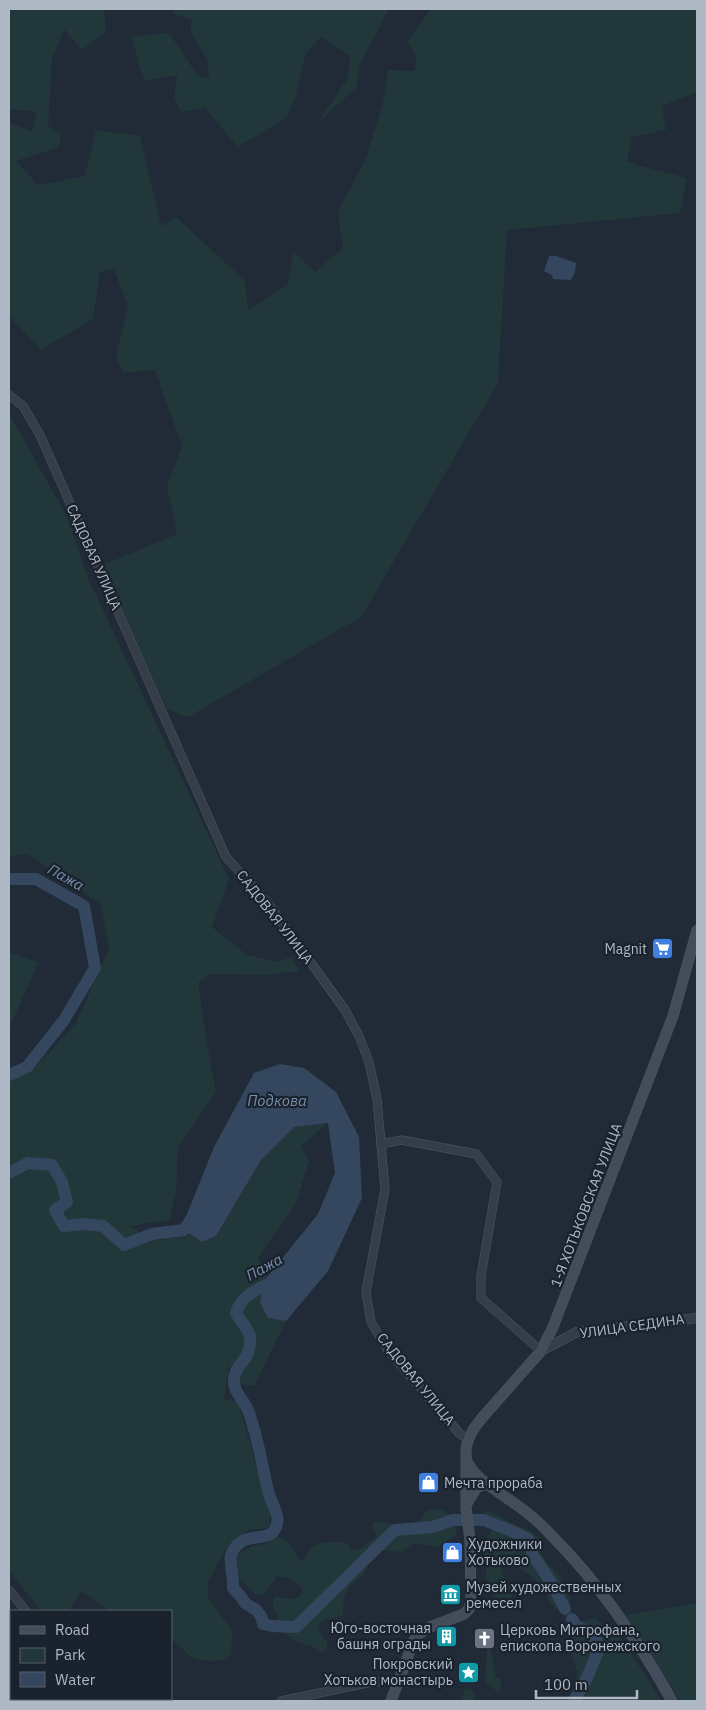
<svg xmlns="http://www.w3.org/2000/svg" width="706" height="1710" font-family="'IBM Plex Sans',sans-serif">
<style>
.green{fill:#223739}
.water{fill:#34475f}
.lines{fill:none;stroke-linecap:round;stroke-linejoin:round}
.river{stroke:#34475f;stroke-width:12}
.minor-casing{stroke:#4f5863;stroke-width:9}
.tertiary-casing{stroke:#4f5863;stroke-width:10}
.secondary-casing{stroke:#4f5863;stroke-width:11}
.minor{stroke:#343d48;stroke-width:8}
.tertiary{stroke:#343d48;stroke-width:9}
.secondary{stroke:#424c5b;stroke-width:10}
.labels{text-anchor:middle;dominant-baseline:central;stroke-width:4.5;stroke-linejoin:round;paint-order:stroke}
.street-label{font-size:14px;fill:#afb8c5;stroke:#1a222d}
.poi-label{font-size:14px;fill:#afb8c5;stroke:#1a222d;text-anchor:start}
.water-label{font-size:15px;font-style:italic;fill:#768fad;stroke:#1a222d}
</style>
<rect width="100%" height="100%" fill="#212b38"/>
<g class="green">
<polygon points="9,9 104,9 106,31 82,50 64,29 52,59 48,126 61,134 59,147 16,161 38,185 85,176 96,130 140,136 161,226 176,217 245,281 248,310 287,285 294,252 315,272 343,248 338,212 366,158 383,103 388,70 415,71 416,57 408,42 430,9 697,9 697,92 662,106 666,130 632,137 627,162 687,178 680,213 507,230 498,383 361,617 188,717 167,709 137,647 103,565 177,534 167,486 182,446 155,370 124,373 116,357 128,306 114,269 100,272 93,319 41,350 9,316 9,123 32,131 37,112 9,109"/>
<polygon points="172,9 389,9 360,64 356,88 319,121 348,78 350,56 321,37 305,55 296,96 287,117 238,147 205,108 181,112 174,96 177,75 144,81 131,36 169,33 197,75 209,78 207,59 190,32 192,20 174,14"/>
<path d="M9 413 67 517 88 578 229 879 212 927 247 955 276 962 292 957 299 971 264 975 210 974 198 983 206 1038 216 1092 178 1147 176 1193 169 1220 131 1226 152 1241 191 1235 202 1242 216 1236 261 1160 294 1127 328 1123 301 1146 309 1161 296 1203 258 1258 267 1277 264 1282 260 1304 268 1318 286 1321 254 1386 241 1384 229 1365 224 1399 238 1402 270 1513 269 1528 248 1530 225 1550 208 1582V1597L232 1631 231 1654 224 1660C214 1661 197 1662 189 1655 183 1650 179 1644 171 1639V1611H110L82 1591 68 1611H41L9 1571V1081L35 1067 76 1023 109 948 101 904 28 854 9 856Z"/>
<polygon points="9,948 10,953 38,962 30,982 9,1028"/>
<path d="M437 1508C449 1511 459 1523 456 1536L436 1547 413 1543 401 1552C389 1551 371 1547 367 1563 365 1567 366 1571 363 1575 360 1579 354 1581 351 1585 343 1593 343 1604 343 1615 335 1619 329 1618 321 1622L318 1629 327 1642V1649L320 1653 314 1647 299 1643 280 1630 276 1623 278 1616C273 1609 271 1605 275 1597L291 1599 299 1597 303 1591C298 1581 288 1576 277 1577L263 1595H256L240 1579 235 1565 236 1557 243 1551 253 1546 268 1543 273 1537H282L289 1543 301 1562C306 1558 307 1554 311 1549 318 1541 337 1541 347 1543L351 1549 359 1550 377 1536 373 1530V1522C385 1520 394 1527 406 1527 419 1525 421 1515 429 1510 430 1509 436 1509 437 1508Z"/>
<path d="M483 1511C496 1511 502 1519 513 1524 524 1529 530 1529 539 1538L541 1553 545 1560 561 1578 562 1586 571 1598 569 1605 563 1609H556C549 1603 548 1596 543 1589 536 1579 519 1565 507 1563L501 1568C502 1583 519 1583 510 1602L496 1600 493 1592 485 1579C490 1564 480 1553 484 1543 486 1539 490 1534 492 1529L484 1516Z"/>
<polygon points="697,1603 697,1701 680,1701 626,1615"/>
<polygon points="596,1619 603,1627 603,1633 611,1623 662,1701 564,1701 575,1688 578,1673 567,1644 566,1629 580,1621"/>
<polygon points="491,1648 496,1678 501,1677 500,1693 485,1683 487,1649"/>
<polygon points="465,1688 474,1691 475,1701 461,1701"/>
</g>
<g class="water">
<polygon points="549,256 556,256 576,263 575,272 571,280 553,279 552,275 544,271"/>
<polygon points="280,1064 304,1068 336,1092 359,1137 362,1198 328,1271 286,1321 268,1318 260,1303 264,1281 318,1214 335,1173 328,1123 294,1127 261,1160 216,1236 202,1242 184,1230 185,1219 214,1147 254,1073"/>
</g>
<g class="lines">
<g class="river">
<polyline points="9,879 36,879 84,906 95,968 64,1020 27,1067 9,1075"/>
<polyline points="9,1173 28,1163 52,1165 62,1182 67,1202 55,1210 64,1226 84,1224 103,1226 124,1245 152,1234 184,1230 193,1216"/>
<path d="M278 1280C262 1287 241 1294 236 1313 240 1320 248 1329 250 1336 251 1337 250 1341 250 1343 249 1365 227 1367 236 1390 239 1397 245 1403 248 1410 257 1433 262 1465 268 1491 270 1499 275 1507 277 1516 278 1519 277 1524 276 1527 269 1546 242 1527 231 1555 229 1562 234 1578 233 1588L241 1597 245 1603 256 1610 261 1616 263 1624 272 1626 296 1627 395 1530 433 1527 453 1520H484L509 1530 528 1539 532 1547V1554L551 1582 565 1609"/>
<polyline points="572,1619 577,1627 591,1632 600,1647 586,1680 574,1701"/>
</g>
<defs>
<g id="minor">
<polyline points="9,395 23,406 40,435 226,857 267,902 345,1010 359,1036 369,1062 377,1099 385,1189 366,1292 371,1322 387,1349 459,1433 468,1440"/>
<polyline points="381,1144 402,1140 476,1154 497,1182 481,1276 481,1298 541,1351"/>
<polyline points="9,1590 26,1611"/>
<polyline points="152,1699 167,1701"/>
<polyline points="89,1701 100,1699"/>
<polyline points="281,1701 367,1683 399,1680"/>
</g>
<polyline id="tertiary" points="541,1351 577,1332 697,1318"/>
<g id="secondary">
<path d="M467 1461C477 1482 503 1494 521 1508 532 1516 543 1526 552 1536 600 1584 639 1642 672 1701"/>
<polyline points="468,1502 477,1487 488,1484"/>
<path d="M391 1701 414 1640 420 1633 430 1627 464 1614 469 1609 471 1600 470 1540 466 1508V1449C468 1436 474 1428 482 1418L541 1351 553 1327 673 1016 697 930"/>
</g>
</defs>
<use href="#minor" class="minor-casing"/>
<use href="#tertiary" class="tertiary-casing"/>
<use href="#secondary" class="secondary-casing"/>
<use href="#minor" class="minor"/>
<use href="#tertiary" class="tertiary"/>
<use href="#secondary" class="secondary"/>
</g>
<defs>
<symbol id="supermarket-square" viewBox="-11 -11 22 22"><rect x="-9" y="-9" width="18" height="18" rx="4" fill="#3f7fe0" stroke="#1a222d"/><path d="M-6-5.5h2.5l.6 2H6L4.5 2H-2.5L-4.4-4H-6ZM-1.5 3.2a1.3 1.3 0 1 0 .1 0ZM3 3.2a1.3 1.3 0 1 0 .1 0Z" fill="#fff"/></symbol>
<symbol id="shop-square" viewBox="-11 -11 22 22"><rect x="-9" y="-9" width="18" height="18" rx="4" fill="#3f7fe0" stroke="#1a222d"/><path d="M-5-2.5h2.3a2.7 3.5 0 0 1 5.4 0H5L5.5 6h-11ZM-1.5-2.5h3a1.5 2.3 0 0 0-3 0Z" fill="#fff"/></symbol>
<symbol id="museum-square" viewBox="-11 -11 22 22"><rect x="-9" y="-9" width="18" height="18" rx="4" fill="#0f9aa8" stroke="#1a222d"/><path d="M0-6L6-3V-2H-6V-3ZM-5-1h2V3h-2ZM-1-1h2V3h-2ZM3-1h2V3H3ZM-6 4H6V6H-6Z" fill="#fff"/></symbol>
<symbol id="building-square" viewBox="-11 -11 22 22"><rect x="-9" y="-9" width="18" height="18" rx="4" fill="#0f9aa8" stroke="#1a222d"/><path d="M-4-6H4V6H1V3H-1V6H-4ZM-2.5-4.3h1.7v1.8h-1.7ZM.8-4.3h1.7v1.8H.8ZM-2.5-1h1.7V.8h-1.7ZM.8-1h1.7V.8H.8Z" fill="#fff"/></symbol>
<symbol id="church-square" viewBox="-11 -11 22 22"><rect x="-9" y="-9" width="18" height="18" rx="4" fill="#6b7280" stroke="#1a222d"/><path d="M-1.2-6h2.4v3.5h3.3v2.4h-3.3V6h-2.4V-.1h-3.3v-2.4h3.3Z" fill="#fff"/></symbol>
<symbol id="sight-square" viewBox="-11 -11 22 22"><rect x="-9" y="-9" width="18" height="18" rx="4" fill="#0f9aa8" stroke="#1a222d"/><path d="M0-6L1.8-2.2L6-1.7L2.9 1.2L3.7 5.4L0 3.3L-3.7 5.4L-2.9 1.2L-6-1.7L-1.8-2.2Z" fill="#fff"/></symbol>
</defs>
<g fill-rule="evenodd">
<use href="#supermarket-square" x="650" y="936" width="25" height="25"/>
<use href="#shop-square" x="416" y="1470" width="25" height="25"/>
<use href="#shop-square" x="440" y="1540" width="25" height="25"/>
<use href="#museum-square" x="438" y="1582" width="25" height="25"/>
<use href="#building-square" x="434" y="1624" width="25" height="25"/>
<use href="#church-square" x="472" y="1626" width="25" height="25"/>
<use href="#sight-square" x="456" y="1660" width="25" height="25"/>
</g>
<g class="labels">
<g class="street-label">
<text transform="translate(94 557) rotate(66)">САДОВАЯ УЛИЦА</text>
<text transform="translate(275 917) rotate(52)">САДОВАЯ УЛИЦА</text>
<text transform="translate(586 1205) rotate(-69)">1-Я ХОТЬКОВСКАЯ УЛИЦА</text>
<text transform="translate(632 1326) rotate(-8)">УЛИЦА СЕДИНА</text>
<text transform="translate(416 1379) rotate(51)">САДОВАЯ УЛИЦА</text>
</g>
<g class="poi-label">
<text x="647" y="949" text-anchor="end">Magnit</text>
<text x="444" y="1483">Мечта прораба</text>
<text x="468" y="1544">Художники<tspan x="468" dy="16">Хотьково</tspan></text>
<text x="466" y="1587">Музей художественных<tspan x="466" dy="16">ремесел</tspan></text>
<text x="431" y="1628" text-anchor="end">Юго-восточная<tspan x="431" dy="16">башня ограды</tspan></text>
<text x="500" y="1630">Церковь Митрофана,<tspan x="500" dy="16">епископа Воронежского</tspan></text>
<text x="453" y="1664" text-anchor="end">Покровский<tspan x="453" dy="16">Хотьков монастырь</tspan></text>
</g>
<g class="water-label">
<text transform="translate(66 877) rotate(29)">Пажа</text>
<text x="277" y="1100">Подкова</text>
<text transform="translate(264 1267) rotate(-29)">Пажа</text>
</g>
</g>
<rect width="706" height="1710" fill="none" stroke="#afb8c5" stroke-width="20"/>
<rect x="10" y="1610" width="162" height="90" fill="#1a222d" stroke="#565e6a"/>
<rect x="20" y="1626" width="25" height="8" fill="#424c5b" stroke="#565e6a"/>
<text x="55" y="1635" font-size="15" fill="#afb8c5">Road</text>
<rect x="20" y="1648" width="25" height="15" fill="#223739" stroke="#565e6a"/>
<text x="55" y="1660" font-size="15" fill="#afb8c5">Park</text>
<rect x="20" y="1672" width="25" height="15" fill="#34475f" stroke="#565e6a"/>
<text x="55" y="1685" font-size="15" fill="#afb8c5">Water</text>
<path d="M536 1690v8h101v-8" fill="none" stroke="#afb8c5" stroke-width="2.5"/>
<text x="544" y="1690" font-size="15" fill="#afb8c5" stroke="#1a222d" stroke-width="4" paint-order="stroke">100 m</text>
</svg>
